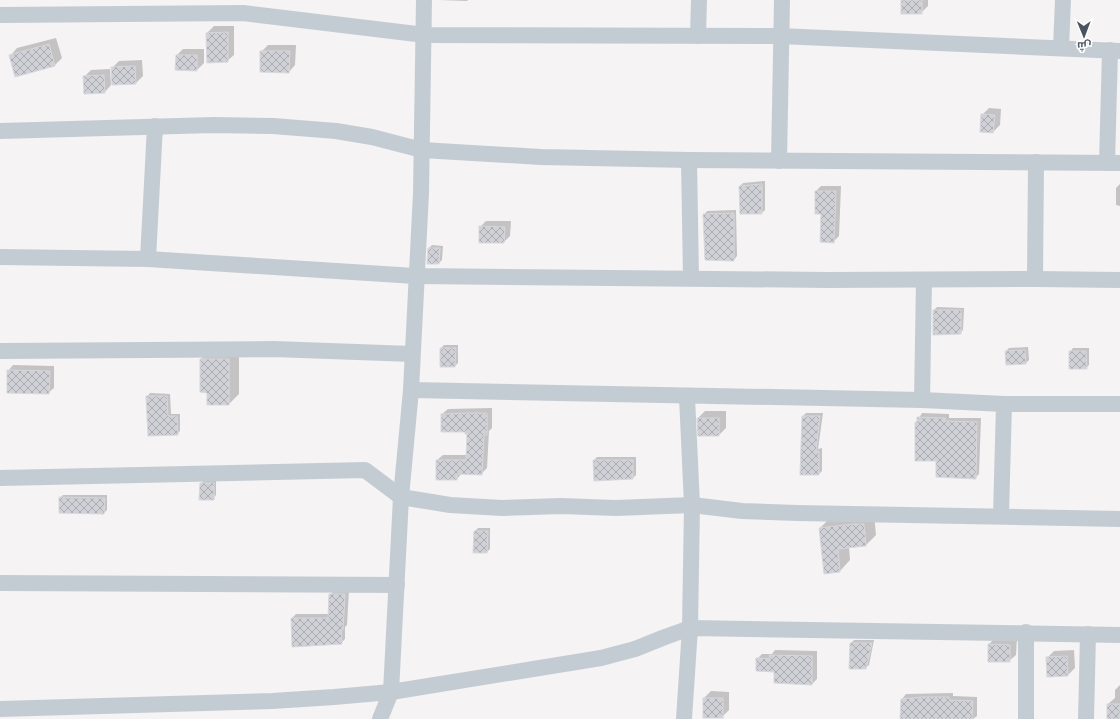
<svg xmlns="http://www.w3.org/2000/svg" width="1120" height="719" font-family="Ubuntu,Cairo,sans-serif">
<style>
.shadow{fill:#0003}
.building{fill:url(#building-cross-hatch);stroke:#d7d8dd}
.lines{fill:none;stroke-linecap:round;stroke-linejoin:round}
.street{stroke:#c4ccd3;stroke-width:16}
</style>
<defs>
<pattern id="building-cross-hatch" width="8" height="8" patternUnits="userSpaceOnUse"><rect width="8" height="8" fill="#cfd1d6"/><path d="M0 0l8 8M0 8l8-8" fill="none" stroke="#aaacb1"/></pattern>
</defs>
<rect width="100%" height="100%" fill="#f5f3f3"/>
<g class="shadow">
<polygon points="439,0 468,0 467,1"/>
<polygon points="902,0 928,0 928,6 921,13"/>
<polygon points="214,26 234,26 234,55 227,61 207,33"/>
<polygon points="56,38 62,58 55,65 16,76 11,55 17,48"/>
<polygon points="268,45 296,45 295,65 289,72 261,52"/>
<polygon points="183,49 204,49 204,63 197,70 177,55"/>
<polygon points="142,60 143,76 136,83 112,68 119,61"/>
<polygon points="110,69 111,85 105,92 84,77 91,70"/>
<polygon points="989,108 1001,109 1000,125 993,132 982,115"/>
<polygon points="765,181 765,210 762,213 740,186 743,183"/>
<polygon points="1120,184 1120,206 1116,205 1116,188"/>
<polygon points="821,186 841,186 839,236 833,242 822,213 816,191"/>
<polygon points="736,210 737,256 734,260 704,215 707,211"/>
<polygon points="486,221 511,221 510,236 504,242 480,227"/>
<polygon points="432,245 443,246 442,260 439,263 429,248"/>
<polygon points="937,307 964,308 963,330 960,333 934,334 934,310"/>
<polygon points="444,345 458,345 458,363 455,366 441,348"/>
<polygon points="1028,347 1029,360 1026,363 1006,351 1009,348"/>
<polygon points="1073,348 1089,348 1089,365 1086,368 1070,352"/>
<polygon points="211,349 239,349 239,394 229,404 208,392 201,359"/>
<polygon points="13,365 54,366 54,388 48,393 8,371"/>
<polygon points="150,393 170,394 171,414 180,414 180,431 177,434 147,397"/>
<polygon points="492,408 492,428 489,431 487,468 481,474 462,473 457,479 437,460 443,455 467,455 469,433 442,414 448,409"/>
<polygon points="705,411 726,411 726,428 719,435 698,418"/>
<polygon points="806,413 823,413 818,449 822,448 822,471 819,474 803,416"/>
<polygon points="922,413 949,414 949,418 981,418 979,474 975,478 937,460 916,423"/>
<polygon points="597,457 636,457 636,475 633,478 594,460"/>
<polygon points="204,480 216,480 216,495 213,499 201,484"/>
<polygon points="63,495 107,495 107,510 104,513 60,498"/>
<polygon points="874,514 876,535 866,545 849,547 850,560 840,571 825,572 820,528 830,518"/>
<polygon points="478,528 490,528 490,549 487,552 475,531"/>
<polygon points="335,590 349,590 347,625 345,627 345,639 341,643 293,646 292,618 296,614 329,614 330,595"/>
<polygon points="996,637 1017,638 1016,655 1009,661 989,661 989,644"/>
<polygon points="854,640 874,640 869,665 865,668 851,643"/>
<polygon points="775,650 817,651 817,679 812,684 775,671 757,659 762,654 772,654"/>
<polygon points="1074,650 1075,668 1068,675 1047,658 1054,651"/>
<polygon points="1120,685 1120,719 1108,719 1108,704 1115,698 1115,690"/>
<polygon points="711,691 729,692 729,710 722,717 704,698"/>
<polygon points="953,693 953,696 977,697 977,716 973,719 901,719 902,699 906,694"/>
</g>
<g class="building">
<rect x="901" y="0" width="21" height="14"/>
<polygon points="228,32 228,62 207,63 206,33"/>
<polygon points="49,44 55,66 15,77 9,55"/>
<polygon points="260,51 290,51 289,73 260,72"/>
<polygon points="176,55 197,55 197,71 175,70"/>
<polygon points="135,66 136,84 112,85 111,67"/>
<polygon points="104,75 105,93 84,94 83,76"/>
<polygon points="981,114 995,115 993,133 980,132"/>
<polygon points="762,184 762,214 740,214 739,186"/>
<polygon points="815,191 836,191 834,243 820,242 821,214 815,214"/>
<polygon points="734,213 734,261 705,260 703,214"/>
<polygon points="479,226 505,227 504,243 479,243"/>
<polygon points="428,248 440,248 439,264 427,264"/>
<polygon points="933,310 961,310 961,334 933,335"/>
<polygon points="440,348 456,348 455,367 440,367"/>
<polygon points="1025,350 1026,364 1006,365 1005,351"/>
<polygon points="1069,351 1086,351 1087,369 1069,369"/>
<polygon points="200,359 229,359 229,405 207,405 207,393 200,392"/>
<polygon points="7,370 50,371 49,394 7,393"/>
<polygon points="146,396 167,396 168,416 177,416 178,435 148,436"/>
<polygon points="466,413 487,413 487,435 484,435 482,475 457,474 457,480 436,480 436,460 466,460 467,434 465,434 465,432 441,432 441,414"/>
<polygon points="802,416 820,416 816,451 819,451 819,475 800,475"/>
<polygon points="917,417 945,418 945,421 977,422 976,479 936,477 936,461 915,461 915,422 917,422"/>
<polygon points="697,418 719,418 719,436 698,436"/>
<polygon points="593,460 633,460 633,479 594,481"/>
<polygon points="200,483 214,483 214,500 199,500"/>
<polygon points="59,497 105,498 104,514 59,513"/>
<polygon points="854,524 864,524 866,546 838,549 840,572 824,574 819,528"/>
<polygon points="474,531 488,531 487,553 473,553"/>
<polygon points="329,594 345,594 343,630 341,630 342,644 292,647 291,618 328,618"/>
<polygon points="850,643 872,643 866,669 849,669"/>
<polygon points="988,644 1010,645 1010,662 988,662"/>
<polygon points="769,655 812,656 812,685 774,683 774,672 756,671 756,658 770,659"/>
<polygon points="1067,656 1068,676 1047,677 1046,657"/>
<polygon points="922,697 949,697 949,700 973,701 972,719 900,719 901,699"/>
<rect x="703" y="698" width="20" height="20"/>
<rect x="1107" y="704" width="13" height="15"/>
</g>
<g class="lines">
<g class="street">
<polyline points="0,15 243,13 425,35 780,36 1120,51"/>
<polyline points="698,36 699,0"/>
<polyline points="1061,48 1063,0"/>
<polyline points="0,131 214,125 273,126 336,131 372,137 422,150 541,157 689,160 1120,163"/>
<polyline points="689,160 691,278"/>
<polyline points="779,161 782,0"/>
<polyline points="1107,163 1110,50"/>
<polyline points="0,257 148,259 415,276 828,280 1035,279 1120,280"/>
<polyline points="148,259 155,126"/>
<polyline points="1035,279 1036,162"/>
<polyline points="0,351 274,349 412,354"/>
<polyline points="411,390 922,400 1004,404 1120,404"/>
<polyline points="922,400 924,280"/>
<polyline points="0,478 365,470 401,497 450,505 502,508 561,506 616,508 692,505 742,511 797,513 1120,519"/>
<polyline points="1001,516 1004,404"/>
<polyline points="0,583 397,585"/>
<polyline points="0,709 272,701 334,697 391,692 601,658 635,649 665,637 690,628 1120,635"/>
<polyline points="380,719 391,692 401,497 411,390 421,193 424,0"/>
<polyline points="684,719 690,628 692,505 687,397"/>
<polyline points="1026,719 1026,632"/>
<polyline points="1086,719 1088,634"/>
</g>
</g>
<g transform="translate(1084 36) rotate(179)" stroke="#ffffff" stroke-width="3" paint-order="stroke">
<path d="M0-3L7 15L0 10L-7 15Z" fill="#4a5460"/>
<text y="-6" font-size="11" font-weight="bold" text-anchor="middle" fill="#4a5460">ش</text>
</g>
</svg>
